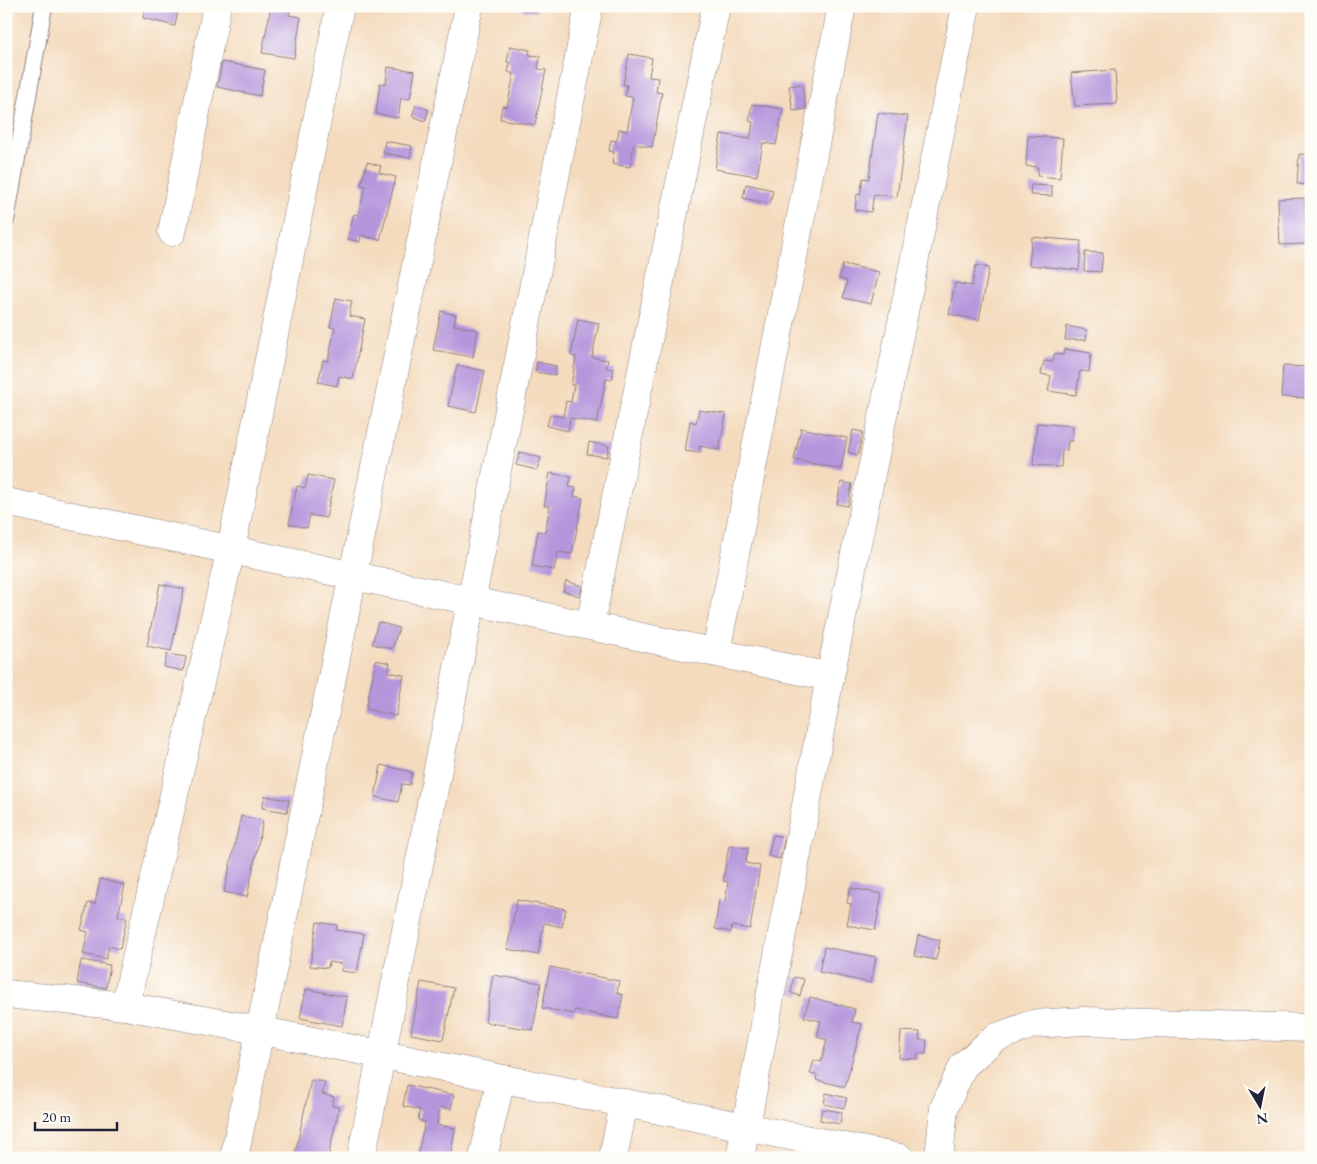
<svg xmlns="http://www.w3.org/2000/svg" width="1317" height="1164" font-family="'EB Garamond',serif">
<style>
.building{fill:#b596dc}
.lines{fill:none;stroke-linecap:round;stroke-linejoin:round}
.lane-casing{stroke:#8b7e7c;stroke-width:18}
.street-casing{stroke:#8b7e7c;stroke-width:29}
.lane{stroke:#fff;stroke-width:16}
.street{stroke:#fff;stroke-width:28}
</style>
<rect width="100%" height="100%" fill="#fdfcf7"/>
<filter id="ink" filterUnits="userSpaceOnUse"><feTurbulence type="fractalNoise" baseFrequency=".02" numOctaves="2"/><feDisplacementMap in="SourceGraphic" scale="10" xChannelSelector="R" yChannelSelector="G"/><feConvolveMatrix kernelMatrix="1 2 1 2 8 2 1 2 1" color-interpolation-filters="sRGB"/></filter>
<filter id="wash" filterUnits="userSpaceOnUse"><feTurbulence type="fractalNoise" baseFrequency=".0096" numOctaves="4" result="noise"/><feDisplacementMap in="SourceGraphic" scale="20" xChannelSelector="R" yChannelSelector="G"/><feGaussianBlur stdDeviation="1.12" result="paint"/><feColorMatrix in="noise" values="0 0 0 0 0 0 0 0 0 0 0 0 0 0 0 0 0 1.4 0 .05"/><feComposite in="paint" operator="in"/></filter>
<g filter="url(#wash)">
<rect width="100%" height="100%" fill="#f4dbbe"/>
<g id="blocks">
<g class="building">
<polygon points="146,6 179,6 175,26 143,18"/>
<polygon points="271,6 291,6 289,15 301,17 294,58 262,53"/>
<polygon points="522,6 537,6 536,12 522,10"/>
<polygon points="510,46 530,50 529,55 540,56 538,69 546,70 535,125 500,119 502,106 507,107 514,74 508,72 510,63 507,62"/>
<polygon points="629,54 652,58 649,77 658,78 656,92 662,93 652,147 634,144 630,167 612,164 614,152 609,151 611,140 617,141 619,129 627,131 633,97 625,96 627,85 623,85"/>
<polygon points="222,62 265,70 260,96 217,87"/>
<polygon points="388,67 415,71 410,99 401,98 398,118 376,114 380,83 386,84"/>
<polygon points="1115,70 1117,104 1075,106 1071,73"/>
<polygon points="802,84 806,109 793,111 789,86"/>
<polygon points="752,104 783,109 776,145 763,143 757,176 715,169 721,134 750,139 753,122 749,121"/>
<polygon points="416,105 429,110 425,121 412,116"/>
<polygon points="878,113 908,116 897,197 874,194 871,212 855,210 857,194 860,195 863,178 869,179"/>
<polygon points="1028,136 1063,138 1060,178 1037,176 1038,167 1026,166"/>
<polygon points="385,141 412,146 410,158 383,153"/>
<polygon points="1299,154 1311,155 1311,185 1297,184"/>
<polygon points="367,162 381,166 379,173 396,177 380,240 361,235 360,242 348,239 354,214 358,215 366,186 361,185"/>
<polygon points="746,184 773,190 770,204 743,198"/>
<polygon points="1031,185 1052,186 1052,196 1030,195"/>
<polygon points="1305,198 1306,244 1280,245 1278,199"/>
<polygon points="1032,237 1081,241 1079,270 1029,265"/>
<polygon points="1085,252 1103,253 1101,272 1084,271"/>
<polygon points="843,264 879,272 871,304 843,298 847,281 839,279"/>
<polygon points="976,265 989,268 979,320 949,314 955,283 972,286"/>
<polygon points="336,298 352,301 349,316 365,319 353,379 339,376 337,386 318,382 323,360 328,361 335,328 330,327"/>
<polygon points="441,311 456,315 454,325 478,330 473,357 433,350"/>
<polygon points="578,319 599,323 592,357 608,360 606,368 614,369 612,380 606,379 597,423 570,418 568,431 547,426 550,414 563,417 566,401 571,402 574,385 571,385 576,357 571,356"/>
<polygon points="1067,326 1087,330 1086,340 1065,340"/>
<polygon points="1064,349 1091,353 1089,372 1080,371 1076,395 1048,391 1051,376 1041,374 1044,361 1053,362 1054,354 1063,355"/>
<polygon points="537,362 556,366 555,375 535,372"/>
<polygon points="457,365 485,371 476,412 448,406"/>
<polygon points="1283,366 1311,367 1311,398 1281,397"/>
<polygon points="699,410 726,414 719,450 700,446 699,453 685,451 690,421 696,423"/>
<polygon points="1037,423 1073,426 1072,441 1068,441 1067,451 1062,450 1061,467 1033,465"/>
<polygon points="801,428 847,438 841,469 794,460"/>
<polygon points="853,430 863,432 858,455 848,452"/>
<polygon points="589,442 609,446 607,457 587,454"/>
<polygon points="520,452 541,458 537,470 516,465"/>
<polygon points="550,473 571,477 569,487 576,488 574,496 583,498 572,554 558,552 554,570 532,566 538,531 545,532 550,506 544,506"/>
<polygon points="308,475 334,480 326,518 310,515 307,528 289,524 297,486 305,488"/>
<polygon points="841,482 852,484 848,506 837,504"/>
<polygon points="566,581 582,586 580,596 563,591"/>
<polygon points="160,584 184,589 171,651 147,646"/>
<polygon points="378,622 399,628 392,649 372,644"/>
<polygon points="167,654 186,657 183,671 164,667"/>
<polygon points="376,660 390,663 388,672 404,675 396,716 366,709"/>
<polygon points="381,765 412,772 410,785 402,784 398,802 375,797"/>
<polygon points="265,796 289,800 287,812 262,808"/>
<polygon points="241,816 263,821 247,897 224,892"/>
<polygon points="773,835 785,837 780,859 768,856"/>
<polygon points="729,845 748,848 746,863 760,866 750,929 732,926 731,932 715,929 719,900 725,901 728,882 723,881"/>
<polygon points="100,879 125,885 118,916 127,918 120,949 109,946 106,959 83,954 88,932 81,930 88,903 95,904"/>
<polygon points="850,888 882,894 875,930 847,925 851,904 847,903"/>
<polygon points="517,900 566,909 562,927 544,923 538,955 507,949"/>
<polygon points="317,922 337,925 336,930 364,934 357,973 341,971 342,964 329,962 328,968 310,966"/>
<polygon points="918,935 940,940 936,960 914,956"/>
<polygon points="824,947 876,957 871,983 819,972"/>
<polygon points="81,960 110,965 106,988 77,983"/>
<polygon points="550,967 619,981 617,993 623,995 618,1019 575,1010 574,1014 542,1008"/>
<polygon points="493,975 541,983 533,1030 485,1022"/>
<polygon points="794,977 804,979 800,996 791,993"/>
<polygon points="421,982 454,988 443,1040 411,1034"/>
<polygon points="306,989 347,997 342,1026 300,1018"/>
<polygon points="810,997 855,1009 852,1022 862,1024 845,1087 816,1080 817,1075 810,1074 814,1060 821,1062 827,1040 817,1037 821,1021 804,1017"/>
<polygon points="901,1031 920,1032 919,1040 927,1040 926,1054 918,1054 918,1059 899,1058"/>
<polygon points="311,1080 325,1082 322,1094 334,1097 332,1106 339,1107 328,1158 294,1158"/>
<polygon points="407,1085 454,1095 451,1109 440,1107 437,1125 455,1128 450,1158 417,1158 425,1122 418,1120 420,1110 403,1106"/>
<polygon points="826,1093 847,1098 844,1108 824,1104"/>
<polygon points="822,1109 842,1112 840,1124 820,1120"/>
</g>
</g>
</g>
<g filter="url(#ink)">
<use href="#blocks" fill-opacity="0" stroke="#8b7e7c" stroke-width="1"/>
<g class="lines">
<defs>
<polyline id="lane" points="6,220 44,6"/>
<g id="street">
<polyline points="172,232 217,6"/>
<polyline points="6,502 830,677"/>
<polyline points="590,625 716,6"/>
<polyline points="716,652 842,6"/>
<polyline points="6,994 125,1006 258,1030 900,1158"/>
<polyline points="125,1006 231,549 340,6"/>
<polyline points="234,1158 469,6"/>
<polyline points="361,1158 589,6"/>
<polyline points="483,1158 501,1079"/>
<polyline points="613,1158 624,1103"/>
<polyline points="740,1158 830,677 966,6"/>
<polyline points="939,1158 944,1108 963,1066 995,1038 1033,1024 1084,1021 1311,1028"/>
</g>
</defs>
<use href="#lane" class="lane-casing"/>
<use href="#street" class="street-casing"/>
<use href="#lane" class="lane"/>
<use href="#street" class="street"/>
</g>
</g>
<rect width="1317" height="1164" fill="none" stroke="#fdfcf7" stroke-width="25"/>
<g transform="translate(1260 1106) rotate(170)" stroke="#fdfcf7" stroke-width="4" paint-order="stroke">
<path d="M0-4L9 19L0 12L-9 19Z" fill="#22223b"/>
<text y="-8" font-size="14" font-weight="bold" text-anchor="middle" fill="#22223b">N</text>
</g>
<path d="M35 1122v8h82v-8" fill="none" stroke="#22223b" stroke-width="2.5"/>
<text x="42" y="1122" font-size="15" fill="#22223b" stroke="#fdfcf7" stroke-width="4" paint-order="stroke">20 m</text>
</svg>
